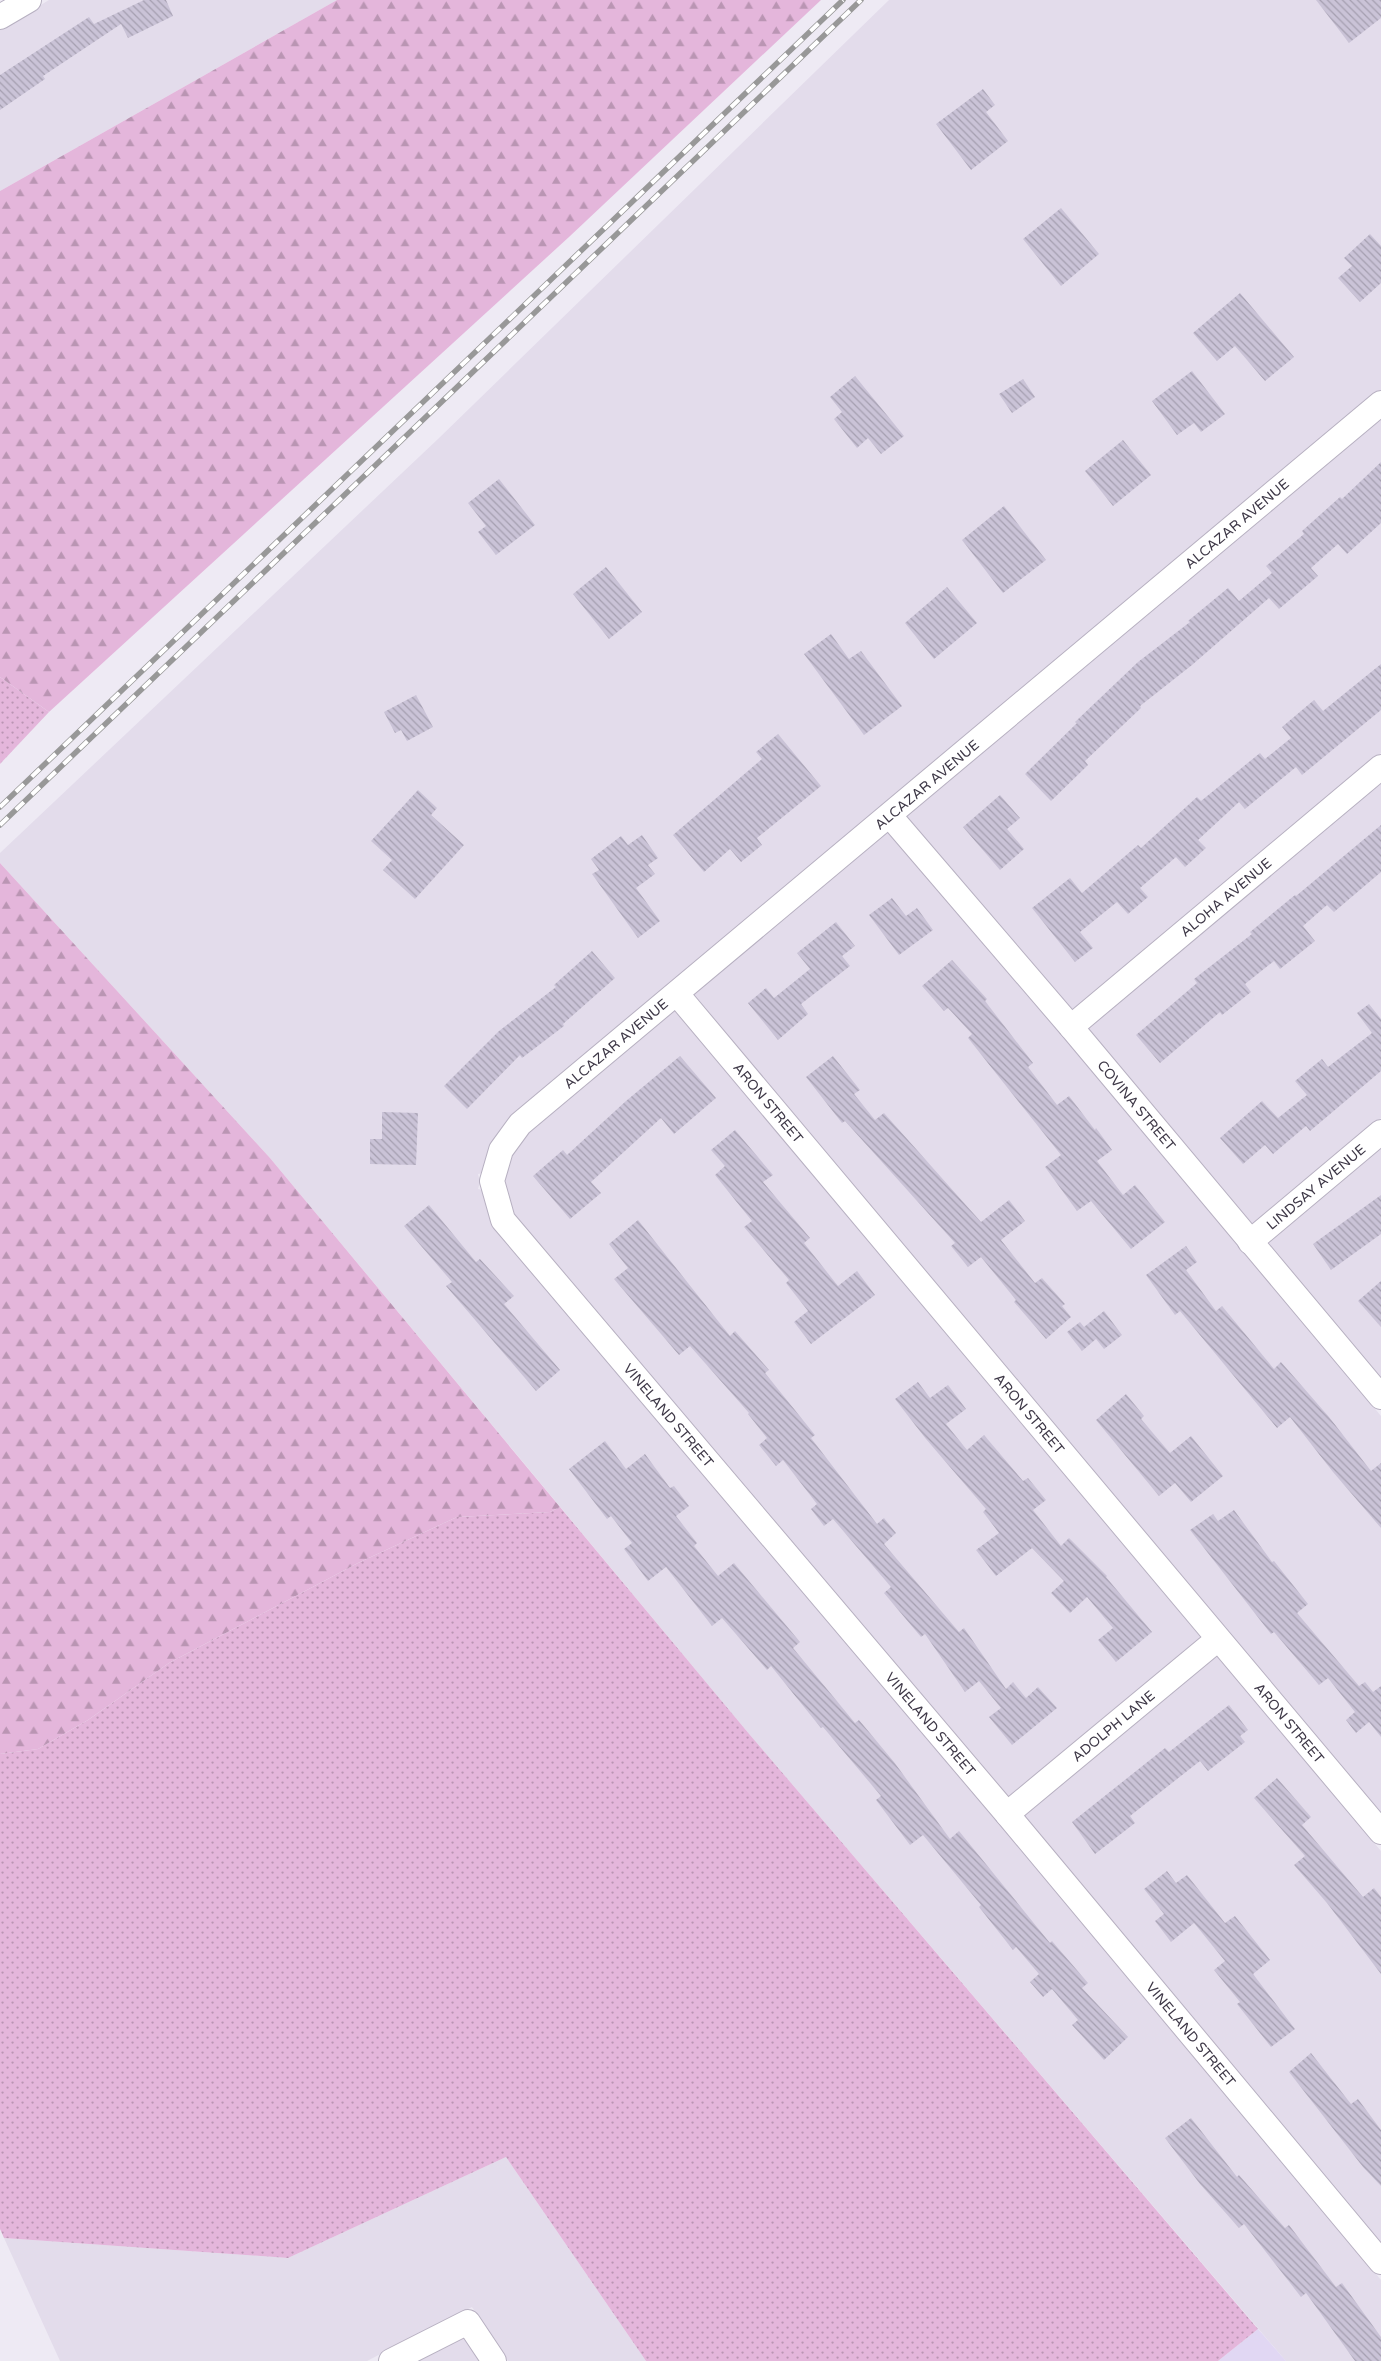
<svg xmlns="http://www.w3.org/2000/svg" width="1381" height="2361" font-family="'Varela Round',sans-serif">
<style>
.residential{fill:#e3dceb}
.commercial{fill:#e1d7f3}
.grass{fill:url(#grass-dots)}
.forest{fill:url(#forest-firs)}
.building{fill:url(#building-back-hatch)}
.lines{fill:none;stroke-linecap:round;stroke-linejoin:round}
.minor-casing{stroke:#b7b0c1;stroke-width:26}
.minor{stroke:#fff;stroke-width:24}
.rail-casing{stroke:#989898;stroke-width:5.5}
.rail{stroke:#fff;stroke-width:4;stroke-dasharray:11;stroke-linecap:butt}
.labels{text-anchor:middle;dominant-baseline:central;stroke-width:4.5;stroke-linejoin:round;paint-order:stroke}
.street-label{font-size:14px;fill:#3e3847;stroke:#fff}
</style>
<defs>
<pattern id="grass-dots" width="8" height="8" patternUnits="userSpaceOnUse" patternTransform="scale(1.25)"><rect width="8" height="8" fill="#e4b6db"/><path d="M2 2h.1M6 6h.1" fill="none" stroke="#ba95b3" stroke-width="1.8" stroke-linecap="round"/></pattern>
<pattern id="forest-firs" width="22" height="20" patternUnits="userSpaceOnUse" patternTransform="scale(1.25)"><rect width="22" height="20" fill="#e4b6db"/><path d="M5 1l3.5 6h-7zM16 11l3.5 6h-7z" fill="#ba95b3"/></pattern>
<pattern id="building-back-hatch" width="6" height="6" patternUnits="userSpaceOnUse" patternTransform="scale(1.25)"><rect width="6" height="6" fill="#cac3d7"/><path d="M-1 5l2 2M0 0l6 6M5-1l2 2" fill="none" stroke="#a59fb0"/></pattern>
</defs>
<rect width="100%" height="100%" fill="#eeeaf4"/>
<g class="residential">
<polygon points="49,0 337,0 0,191 0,30"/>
<polygon points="889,0 1381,0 1381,390 883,808 483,1173 478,1174 480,1182 478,1189 483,1190 494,1227 998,1821 1381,2280 1381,2361 1286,2361 750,1735 270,1158 0,863 0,853 438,439"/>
<polygon points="1381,416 1381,753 1073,1011 906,816"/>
<polygon points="1381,780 1381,1118 1253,1226 1087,1027"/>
<polygon points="888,831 1062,1034 1381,1416 1381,1814 692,995"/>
<polygon points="674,1010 1202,1639 1009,1799 514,1215 504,1180 511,1153 529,1130"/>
<polygon points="1381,1146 1381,1379 1266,1242"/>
<polygon points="1216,1655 1381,1851 1381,2244 1023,1815"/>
<polygon points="506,2157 646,2361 508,2361 472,2307 367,2361 60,2361 4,2238 288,2258"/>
<polygon points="463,2336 480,2361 414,2361"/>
</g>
<polygon class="commercial" points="1258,2329 1286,2361 1218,2361"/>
<g class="grass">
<polygon points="0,677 49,712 0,764"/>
<polygon points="560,1507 750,1735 1258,2329 1218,2361 646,2361 506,2157 288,2258 4,2238 0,2229 0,1754 38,1749 88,1720 169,1663 358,1563 457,1517 550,1512"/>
</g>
<g class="forest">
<polygon points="337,0 821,0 569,237 49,712 0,677 0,191"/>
<polygon points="0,863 270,1158 560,1507 550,1512 457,1517 358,1563 169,1663 88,1720 38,1749 0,1754"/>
</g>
<g class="building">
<polygon points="144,0 166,0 173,16 128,38 121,24 43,76 45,79 0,110 0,75 89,17 94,24"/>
<polygon points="1316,0 1381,0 1381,18 1349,43"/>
<polygon points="983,89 995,105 986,112 1008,141 971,170 936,124"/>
<polygon points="1061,208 1099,254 1061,286 1023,239"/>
<polygon points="1370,234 1381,246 1381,283 1360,302 1338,278 1352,266 1344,258"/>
<polygon points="1240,293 1294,357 1265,381 1235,346 1217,361 1193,333"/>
<polygon points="1192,371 1225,414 1201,432 1194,423 1177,435 1152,401"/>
<polygon points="855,376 904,436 881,454 868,438 857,448 834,419 842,412 830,397"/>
<polygon points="1023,379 1035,397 1012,413 999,394"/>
<polygon points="1123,440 1151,475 1113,506 1085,471"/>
<polygon points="1381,462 1381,523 1347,554 1338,544 1311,568 1318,576 1279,609 1269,598 1192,665 1140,706 1141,708 1085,761 1088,765 1051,801 1025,774 1077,723 1075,722 1138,662 1190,622 1188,621 1228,588 1239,601 1272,573 1266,566 1304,534 1302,531 1340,497 1342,499"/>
<polygon points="499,479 535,525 496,555 478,532 486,526 468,503"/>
<polygon points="1004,506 1046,560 1003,593 962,540"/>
<polygon points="606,567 642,612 609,639 573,594"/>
<polygon points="947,587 977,623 934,659 905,623"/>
<polygon points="831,634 849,659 861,651 902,706 864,735 804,654"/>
<polygon points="1381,664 1381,710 1302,775 1296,767 1245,809 1239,802 1198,840 1206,848 1185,867 1176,857 1140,888 1148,897 1128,914 1117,902 1080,932 1093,948 1075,962 1032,908 1070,878 1082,893 1138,845 1141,848 1197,797 1201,801 1260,753 1265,759 1291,738 1282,727 1314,700 1323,711"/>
<polygon points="416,695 433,727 407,741 401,730 395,733 384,712"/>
<polygon points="778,734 821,786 757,838 762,845 741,862 730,849 704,872 673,835 762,759 756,752"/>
<polygon points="418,790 437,808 431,815 464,845 415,899 383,870 392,860 371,841"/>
<polygon points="1000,795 1020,818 1007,829 1024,849 1000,870 963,827"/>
<polygon points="1381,825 1381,872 1334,912 1327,905 1303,926 1315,941 1280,969 1274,961 1245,984 1251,992 1222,1015 1220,1012 1160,1063 1136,1035 1197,983 1194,979 1252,934 1250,932 1295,895 1296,896"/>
<polygon points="642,835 658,858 648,865 655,874 636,888 660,921 638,938 592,874 599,870 591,859 621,836 628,845"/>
<polygon points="892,898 906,916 917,908 933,930 899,955 869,915"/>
<polygon points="836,922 855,946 842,956 850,966 801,1004 808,1014 778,1040 748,1003 766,988 774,998 810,969 797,953"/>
<polygon points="592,951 615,978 563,1024 564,1026 522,1058 520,1055 467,1109 444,1086 499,1031 556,987 554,985"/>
<polygon points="952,960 987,999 985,1001 1033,1063 1028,1067 1057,1105 1069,1096 1095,1130 1096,1128 1112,1150 1097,1161 1123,1195 1135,1185 1165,1222 1131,1249 1091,1201 1077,1211 1045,1167 1061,1155 968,1038 972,1034 948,1008 944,1011 922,986"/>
<polygon points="1369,1004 1381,1019 1381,1071 1310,1131 1306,1126 1273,1154 1265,1145 1243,1164 1220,1138 1262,1101 1278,1118 1307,1095 1295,1081 1322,1059 1328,1067 1372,1033 1357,1013"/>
<polygon points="680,1056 716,1098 674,1134 661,1118 591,1182 601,1193 570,1219 533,1176 563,1150 567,1155 626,1101"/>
<polygon points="833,1056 860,1090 854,1094 875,1120 884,1113 981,1222 1009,1200 1025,1221 1001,1240 1035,1283 1042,1278 1065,1304 1062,1306 1071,1317 1046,1339 1014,1302 1016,1300 981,1257 968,1267 951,1246 955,1243 845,1121 842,1123 806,1077"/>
<polygon points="382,1112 418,1113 416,1165 370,1164 370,1139 382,1139"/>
<polygon points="735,1130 773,1175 763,1182 810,1238 804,1243 838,1286 857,1271 875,1295 811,1344 794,1322 808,1311 786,1283 789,1280 744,1227 752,1221 715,1175 725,1166 711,1150"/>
<polygon points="1381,1195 1381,1234 1331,1270 1313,1244"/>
<polygon points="429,1205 476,1262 480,1259 514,1296 504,1304 560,1370 536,1391 446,1286 452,1282 404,1226"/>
<polygon points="638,1220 730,1336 735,1331 769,1370 765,1373 815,1435 811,1438 877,1524 884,1518 896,1533 884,1544 959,1632 964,1628 1006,1689 1013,1682 1026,1698 1038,1687 1057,1708 1012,1745 989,1717 1001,1708 979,1681 965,1692 925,1634 921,1637 884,1593 891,1587 833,1519 824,1526 811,1509 817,1504 783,1460 776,1466 759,1445 767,1438 748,1414 749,1413 690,1346 679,1355 614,1279 628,1268 609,1244"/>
<polygon points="1186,1246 1197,1262 1186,1270 1216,1311 1222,1306 1274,1369 1281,1362 1329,1417 1371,1471 1381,1463 1381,1528 1333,1472 1290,1417 1277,1428 1180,1311 1175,1315 1146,1275"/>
<polygon points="1381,1281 1381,1327 1358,1301"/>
<polygon points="1104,1311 1122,1335 1104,1349 1096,1339 1082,1351 1067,1332 1080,1322 1084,1327"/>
<polygon points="918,1382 930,1398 948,1385 966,1409 946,1424 967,1450 984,1435 1023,1481 1028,1478 1046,1500 1033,1510 1061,1546 1069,1538 1107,1576 1106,1577 1152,1632 1116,1662 1098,1640 1113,1628 1087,1597 1070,1613 1051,1593 1064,1581 1032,1548 996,1576 976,1550 999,1533 983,1512 986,1509 926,1439 895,1399"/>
<polygon points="1126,1394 1144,1416 1141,1419 1170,1453 1191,1436 1223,1476 1191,1502 1175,1483 1159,1496 1096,1420"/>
<polygon points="605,1441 626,1469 645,1454 670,1488 674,1486 689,1506 676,1516 697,1543 694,1546 718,1576 734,1563 800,1642 793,1648 855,1723 859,1720 894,1762 950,1839 959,1831 1050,1943 1052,1941 1088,1983 1082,1988 1128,2037 1104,2060 1072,2025 1078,2020 1052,1989 1043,1997 1030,1982 1039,1974 1016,1947 1013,1950 979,1907 981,1905 923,1835 910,1845 876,1800 881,1796 823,1727 821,1728 771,1666 767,1670 722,1618 712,1626 666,1567 648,1581 624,1549 632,1543 611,1516 607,1519 569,1469"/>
<polygon points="1234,1510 1272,1562 1274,1561 1308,1604 1297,1613 1359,1686 1365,1682 1373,1692 1381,1686 1381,1737 1369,1722 1356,1733 1346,1720 1355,1712 1328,1678 1319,1685 1274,1632 1271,1634 1190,1530 1213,1514 1218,1521"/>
<polygon points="1229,1705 1248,1730 1240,1736 1245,1742 1208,1771 1200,1761 1130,1816 1135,1823 1095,1854 1072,1822 1165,1748 1169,1752"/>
<polygon points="1277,1778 1311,1817 1302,1825 1363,1897 1374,1888 1381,1897 1381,1974 1327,1903 1294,1865 1305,1856 1254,1798"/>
<polygon points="1167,1871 1176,1883 1187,1875 1225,1923 1235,1916 1270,1960 1253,1974 1295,2029 1271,2047 1237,2004 1240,2002 1214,1970 1225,1961 1194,1923 1171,1942 1155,1921 1164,1914 1144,1889"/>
<polygon points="1311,2053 1351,2104 1358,2099 1381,2130 1381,2186 1363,2167 1289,2072"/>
<polygon points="1191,2118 1237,2177 1239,2175 1285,2228 1289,2225 1336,2287 1342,2283 1381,2337 1381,2361 1355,2361 1306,2293 1301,2297 1244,2224 1239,2228 1200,2184 1165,2138"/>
</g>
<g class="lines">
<defs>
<g id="minor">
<polyline points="0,17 29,0"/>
<path id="s1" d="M1381 403 520 1124 501 1150 492 1181 503 1220 1007 1814 1381 2262"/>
<path id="s2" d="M890 816 1071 1027 1381 1397"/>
<path id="s3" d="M677 994 1381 1832"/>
<path id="s4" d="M1071 1027 1381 767"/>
<path id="s5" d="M1250 1242 1381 1132"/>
<path id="s6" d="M1007 1814 1218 1639"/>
<polyline points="391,2361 468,2322 494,2361"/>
</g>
</defs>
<use href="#minor" class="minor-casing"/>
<use href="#minor" class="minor"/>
<defs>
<g id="rail">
<polyline points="0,807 843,0"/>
<polyline points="0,825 861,0"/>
</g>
</defs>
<use href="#rail" class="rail-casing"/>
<use href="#rail" class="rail"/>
</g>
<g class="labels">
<g class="street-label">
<text transform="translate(1237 524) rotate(-40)">ALCAZAR AVENUE</text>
<text transform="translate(927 785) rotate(-40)">ALCAZAR AVENUE</text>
<text stroke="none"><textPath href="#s4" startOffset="202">ALOHA AVENUE</textPath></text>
<text transform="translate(616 1044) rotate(-40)">ALCAZAR AVENUE</text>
<text stroke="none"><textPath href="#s3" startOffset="142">ARON STREET</textPath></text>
<text stroke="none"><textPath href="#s2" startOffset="380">COVINA STREET</textPath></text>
<text stroke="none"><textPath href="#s5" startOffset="86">LINDSAY AVENUE</textPath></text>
<text stroke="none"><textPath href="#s3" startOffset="548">ARON STREET</textPath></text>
<text stroke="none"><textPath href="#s1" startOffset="1484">VINELAND STREET</textPath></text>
<text stroke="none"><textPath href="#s1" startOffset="1889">VINELAND STREET</textPath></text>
<text stroke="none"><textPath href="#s3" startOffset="952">ARON STREET</textPath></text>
<text stroke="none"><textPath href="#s6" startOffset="138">ADOLPH LANE</textPath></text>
<text stroke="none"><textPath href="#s1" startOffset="2294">VINELAND STREET</textPath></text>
</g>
</g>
</svg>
